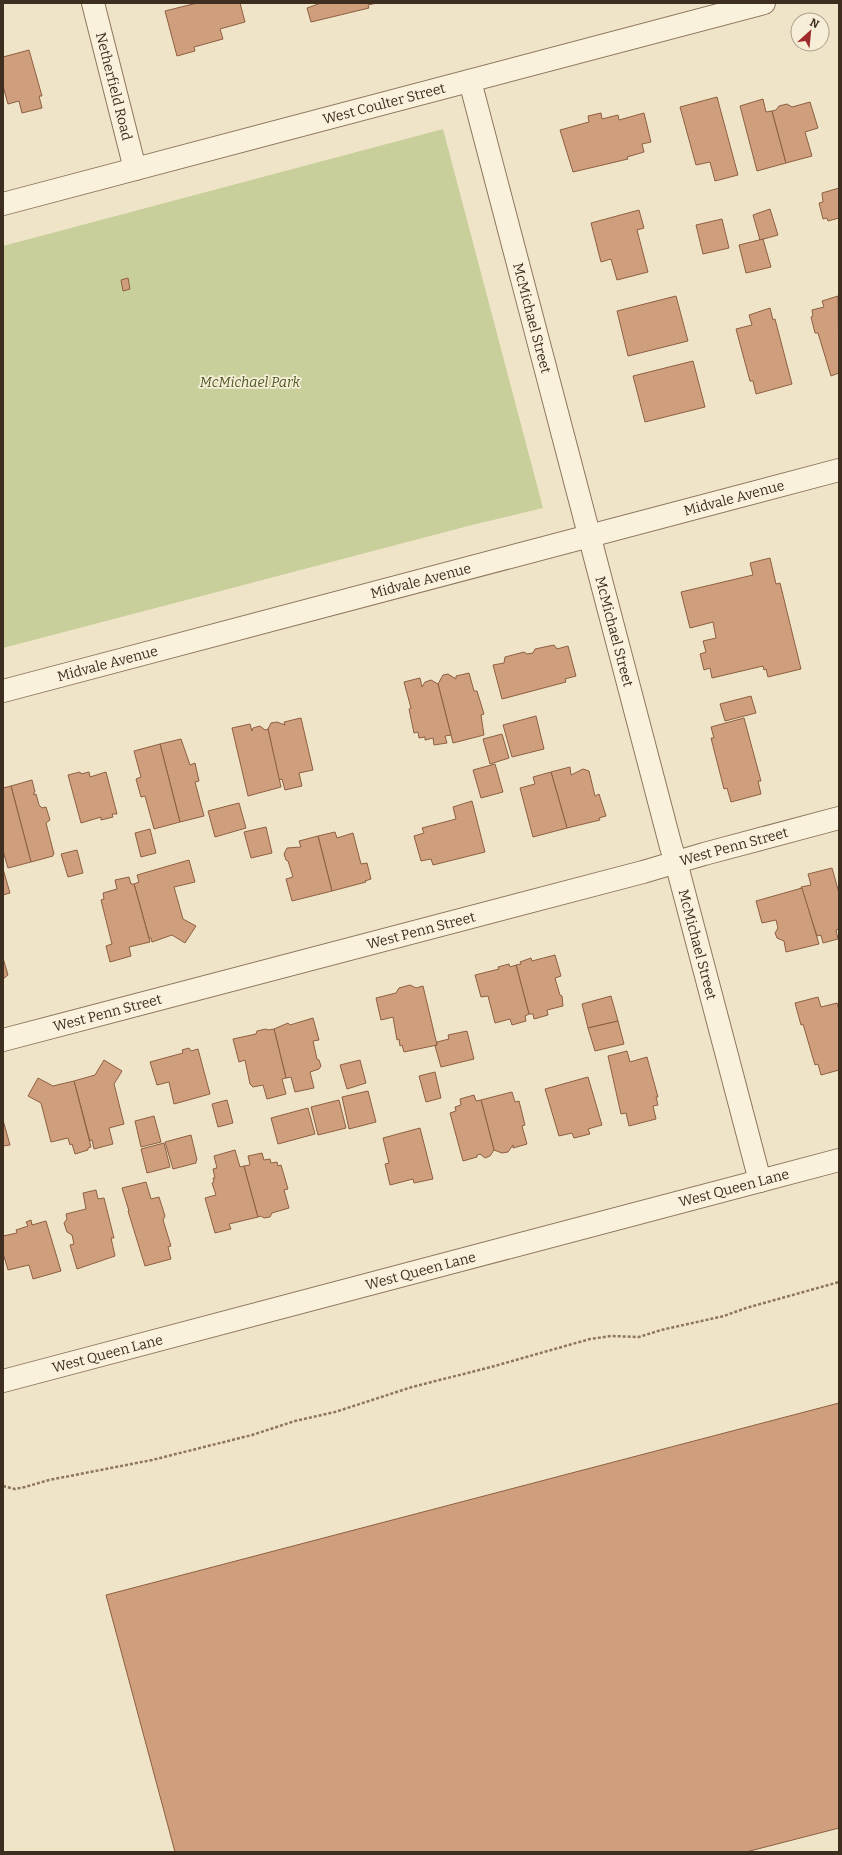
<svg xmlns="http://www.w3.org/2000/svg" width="842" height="1855" font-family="Bitter,serif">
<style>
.green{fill:#c9cf9b}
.building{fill:#cf9f7d;stroke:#8d5f41}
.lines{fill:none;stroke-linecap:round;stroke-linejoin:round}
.minor-casing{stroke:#8d765c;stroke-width:24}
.tertiary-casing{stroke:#8d765c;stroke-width:24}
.path{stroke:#8d765c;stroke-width:2.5;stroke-dasharray:3 2;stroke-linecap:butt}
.minor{stroke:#faf1dc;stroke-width:22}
.tertiary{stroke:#faf1dc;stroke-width:22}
.labels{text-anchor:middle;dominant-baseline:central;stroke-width:3.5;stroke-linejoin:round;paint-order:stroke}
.street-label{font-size:14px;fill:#3d2e20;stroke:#f7eed8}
.park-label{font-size:14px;font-style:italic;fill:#4d5a26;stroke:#f7eed8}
</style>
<rect width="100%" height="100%" fill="#f0e4c8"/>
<polygon class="green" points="443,129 543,508 472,525 3,648 3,246"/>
<g class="building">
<polygon points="197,3 240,3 245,22 220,29 223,39 194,47 195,51 177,56 165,11"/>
<polygon points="321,3 377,3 368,5 369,8 311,22 307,8"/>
<polygon points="29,50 42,96 39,96 42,108 22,113 19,101 8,104 3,86 3,57"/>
<polygon points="717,97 738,175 715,181 710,162 696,165 680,107"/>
<polygon points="763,99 766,112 772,111 786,163 757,171 740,106"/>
<polygon points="810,102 818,128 805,132 812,156 786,163 772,111 776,110 779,106 787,104 792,107"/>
<polygon points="601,113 602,119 618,115 619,120 644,113 651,142 642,144 644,152 627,157 628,159 573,172 560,130 589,122 588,116"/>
<polygon points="839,188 839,218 828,221 827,218 823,219 819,203 823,202 822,193"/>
<polygon points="770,209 778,235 760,240 753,215"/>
<polygon points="639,210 644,228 637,230 648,272 617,280 611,259 601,262 591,223"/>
<polygon points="722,219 729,248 703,254 696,225"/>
<polygon points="763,239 771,267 746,273 739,245"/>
<polygon points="128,278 130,289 123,291 121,280"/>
<polygon points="676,296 688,341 628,356 617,311"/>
<polygon points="838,296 839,373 831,376 818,333 815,333 811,317 813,316 812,310 824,307 822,301"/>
<polygon points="770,308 773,320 775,319 792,384 756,394 753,381 750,381 736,329 752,325 749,315"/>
<polygon points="693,361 705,407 645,422 633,376"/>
<polygon points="770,558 776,584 780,583 801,669 768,677 766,669 764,670 763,666 712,678 710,668 704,670 700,654 706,652 703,641 716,638 713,622 690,628 681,592 753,575 750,563"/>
<polygon points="554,645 557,649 568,646 576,676 565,679 566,682 502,699 493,665 504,663 505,657 524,652 527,654 533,653 535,649"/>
<polygon points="469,673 474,691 477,691 484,714 481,715 484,735 453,743 438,684 443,675 448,674 456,679 456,676"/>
<polygon points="420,678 422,687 425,682 431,680 438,684 451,735 445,736 447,743 434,745 433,738 425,740 425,737 419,738 418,732 414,733 409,709 411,708 404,682"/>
<polygon points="751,696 756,713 725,721 720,704"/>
<polygon points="536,716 544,749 512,757 503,725"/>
<polygon points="301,718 313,770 299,773 302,786 285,790 282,779 279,780 268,729 271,723 277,722 285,725 284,722"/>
<polygon points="744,718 761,781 758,781 761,794 731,802 727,788 724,789 711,738 714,738 711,727"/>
<polygon points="250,724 252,731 253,728 260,726 265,730 268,729 281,787 248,796 232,728"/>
<polygon points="502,734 509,758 490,764 483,739"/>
<polygon points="181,739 190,765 195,763 199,781 195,782 204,816 180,822 160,744"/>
<polygon points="160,744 180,822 154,829 145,796 141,797 136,779 141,777 134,751"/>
<polygon points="495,764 503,792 481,798 473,770"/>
<polygon points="570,767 571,775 583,769 589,771 595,796 599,794 606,816 599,818 600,820 567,828 551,772"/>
<polygon points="80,772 81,774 89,772 90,777 106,772 117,814 112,814 113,817 101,820 101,817 81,823 68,775"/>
<polygon points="551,772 567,828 533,837 520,788 535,784 533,777"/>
<polygon points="32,780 35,792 34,792 34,795 36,794 39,805 42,808 46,807 50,820 46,823 54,854 53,854 53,856 31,862 11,786"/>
<polygon points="11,786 31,862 8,868 3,851 3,788"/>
<polygon points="472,801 485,852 433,865 431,859 421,861 414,836 424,833 422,828 456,819 453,807"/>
<polygon points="239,803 246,828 215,837 208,811"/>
<polygon points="266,827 272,853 251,858 244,832"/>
<polygon points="150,829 156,853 141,857 135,833"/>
<polygon points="335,832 337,838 353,833 361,864 367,863 371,879 365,881 366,882 332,891 318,836"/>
<polygon points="318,836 332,891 292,901 286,879 293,877 288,861 286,860 284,854 287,848 301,847 299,841"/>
<polygon points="77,850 83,873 68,877 61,854"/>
<polygon points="189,860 195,882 174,887 183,919 196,926 185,943 172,935 152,942 151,938 149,938 134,884 139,882 137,875"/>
<polygon points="832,868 839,893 839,929 836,930 838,939 823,943 821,935 817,936 801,887 811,885 808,874"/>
<polygon points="3,869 10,893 3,895"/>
<polygon points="129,877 131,884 134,884 150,942 129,947 131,956 110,962 106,946 112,944 101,900 104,899 103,893 117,889 115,880"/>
<polygon points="802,888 819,944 786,952 784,941 777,938 775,933 778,928 776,920 762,923 756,901"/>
<polygon points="555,955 561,976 555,978 560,995 562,996 563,1006 547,1010 548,1015 534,1019 533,1014 529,1014 516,965 521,964 520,962 531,958 532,961"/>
<polygon points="3,958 8,975 3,979"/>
<polygon points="509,964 510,967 516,965 529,1014 525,1016 526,1021 512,1025 510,1019 495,1023 488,996 481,997 475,975 499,969 498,967"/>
<polygon points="410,985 416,988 423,986 437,1045 404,1052 402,1045 400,1046 399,1039 397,1040 393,1017 381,1020 376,998 396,993 399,988"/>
<polygon points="611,996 618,1021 588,1028 582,1004"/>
<polygon points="818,997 821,1007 837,1003 839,1010 839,1070 821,1075 818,1064 815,1065 803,1024 801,1025 795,1003"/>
<polygon points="313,1018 319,1040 313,1041 317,1059 319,1060 321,1066 319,1069 310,1072 314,1088 295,1092 291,1077 286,1078 274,1029 288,1023 290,1025"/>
<polygon points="618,1021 624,1044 595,1051 588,1028"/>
<polygon points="266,1029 268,1030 274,1029 286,1078 282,1079 286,1094 267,1099 263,1085 253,1087 250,1084 245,1060 239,1062 233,1039 256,1034 257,1031"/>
<polygon points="467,1031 474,1059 441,1067 435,1046 437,1045 437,1042 449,1039 448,1035"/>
<polygon points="189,1048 191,1051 198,1049 210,1094 174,1104 169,1082 157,1085 150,1062 183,1053 182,1050"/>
<polygon points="627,1051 630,1062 647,1057 658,1097 656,1097 658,1105 653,1106 656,1119 629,1126 626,1113 621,1114 608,1056"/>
<polygon points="104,1060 122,1071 114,1084 124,1124 109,1128 113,1144 94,1149 92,1140 90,1141 74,1081 95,1075"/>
<polygon points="360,1060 366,1083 347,1089 340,1065"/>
<polygon points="435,1072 441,1098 426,1102 419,1076"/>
<polygon points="588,1077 602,1125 588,1129 590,1134 574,1138 572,1133 559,1136 545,1089"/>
<polygon points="38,1078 53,1086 74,1081 91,1147 88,1148 88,1150 75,1154 72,1144 70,1145 68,1138 51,1142 41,1103 28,1096"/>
<polygon points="368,1091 376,1122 349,1129 342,1097"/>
<polygon points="512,1092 515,1102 519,1101 525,1125 522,1126 527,1144 513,1148 513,1145 508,1152 502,1153 494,1150 481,1100"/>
<polygon points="474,1095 476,1101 481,1100 494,1150 490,1156 485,1158 480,1154 477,1155 477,1157 463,1161 450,1113 456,1111 455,1107 461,1105 460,1099"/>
<polygon points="227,1100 233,1123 218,1127 212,1104"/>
<polygon points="339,1100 346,1128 318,1135 311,1107"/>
<polygon points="308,1108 315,1134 278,1144 271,1118"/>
<polygon points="154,1116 161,1142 141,1147 135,1121"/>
<polygon points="3,1120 10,1145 3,1146"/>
<polygon points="420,1128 433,1179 414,1183 413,1179 390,1185 385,1164 389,1163 383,1138"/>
<polygon points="191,1135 197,1160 196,1161 196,1163 173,1169 165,1142"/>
<polygon points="164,1143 170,1167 147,1173 141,1149"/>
<polygon points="235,1150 240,1167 244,1166 258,1217 229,1224 231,1229 215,1233 205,1198 216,1195 212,1183 214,1182 213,1178 215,1178 213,1169 217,1168 214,1156"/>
<polygon points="262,1153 264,1160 270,1159 271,1163 277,1162 278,1166 281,1165 288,1189 284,1190 289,1208 272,1213 270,1217 264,1218 261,1216 258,1217 244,1166 250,1165 248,1156"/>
<polygon points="146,1182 151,1199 159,1197 165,1216 163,1220 171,1246 168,1247 171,1259 145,1266 128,1211 129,1211 122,1188"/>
<polygon points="96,1190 98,1199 104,1198 114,1238 111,1238 115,1256 77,1269 70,1245 74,1244 72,1235 67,1232 64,1223 67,1219 66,1214 86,1209 83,1193"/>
<polygon points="31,1220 32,1225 46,1221 61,1271 33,1279 29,1265 8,1270 3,1253 3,1236 17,1233 16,1230 28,1226 26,1222"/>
<polygon points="839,1403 839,1828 746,1852 175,1852 106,1595"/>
</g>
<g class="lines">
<defs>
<g id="minor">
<path id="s1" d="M93 3 135 169"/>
<path id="s2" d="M470 81 671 847 676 862 760 1181"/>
<path id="s3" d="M3 204 764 3"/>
<path id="s4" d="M3 1040 643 872 704 854 839 818"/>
<path id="s5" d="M3 1381 839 1160"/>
</g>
<g id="tertiary">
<path id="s6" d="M3 691 839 470"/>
</g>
</defs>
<use href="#minor" class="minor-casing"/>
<use href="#tertiary" class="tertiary-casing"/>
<polyline class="path" points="3,1486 15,1489 25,1487 49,1480 152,1460 252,1435 295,1421 335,1412 412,1387 491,1367 590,1339 611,1336 639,1337 661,1330 724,1316 746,1308 839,1282"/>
<use href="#minor" class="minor"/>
<use href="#tertiary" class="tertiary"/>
</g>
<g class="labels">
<g class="street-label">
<text stroke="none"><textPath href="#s1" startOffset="86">Netherfield Road</textPath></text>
<text stroke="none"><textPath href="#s3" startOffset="394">West Coulter Street</textPath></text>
<text stroke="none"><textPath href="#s2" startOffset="245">McMichael Street</textPath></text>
<text stroke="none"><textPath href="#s6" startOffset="756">Midvale Avenue</textPath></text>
<text stroke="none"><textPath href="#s6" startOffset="432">Midvale Avenue</textPath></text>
<text stroke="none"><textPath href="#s2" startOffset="569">McMichael Street</textPath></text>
<text stroke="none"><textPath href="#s6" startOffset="108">Midvale Avenue</textPath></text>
<text stroke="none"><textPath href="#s4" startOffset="756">West Penn Street</textPath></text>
<text stroke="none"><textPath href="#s4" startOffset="432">West Penn Street</textPath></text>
<text stroke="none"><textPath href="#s2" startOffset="893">McMichael Street</textPath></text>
<text stroke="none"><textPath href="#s4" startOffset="108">West Penn Street</textPath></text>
<text stroke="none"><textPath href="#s5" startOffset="756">West Queen Lane</textPath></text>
<text stroke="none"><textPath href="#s5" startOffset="432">West Queen Lane</textPath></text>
<text stroke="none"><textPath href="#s5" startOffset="108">West Queen Lane</textPath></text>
</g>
<g class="park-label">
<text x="250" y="382">McMichael Park</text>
</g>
</g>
<rect width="842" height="1855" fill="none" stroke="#3d2e20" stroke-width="8"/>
<g transform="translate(810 32) rotate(27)"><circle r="19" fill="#f7eed8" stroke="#ada18e"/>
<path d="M0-3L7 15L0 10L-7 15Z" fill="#9e2a2b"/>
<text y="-6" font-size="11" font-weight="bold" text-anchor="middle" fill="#3d2e20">N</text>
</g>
</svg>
